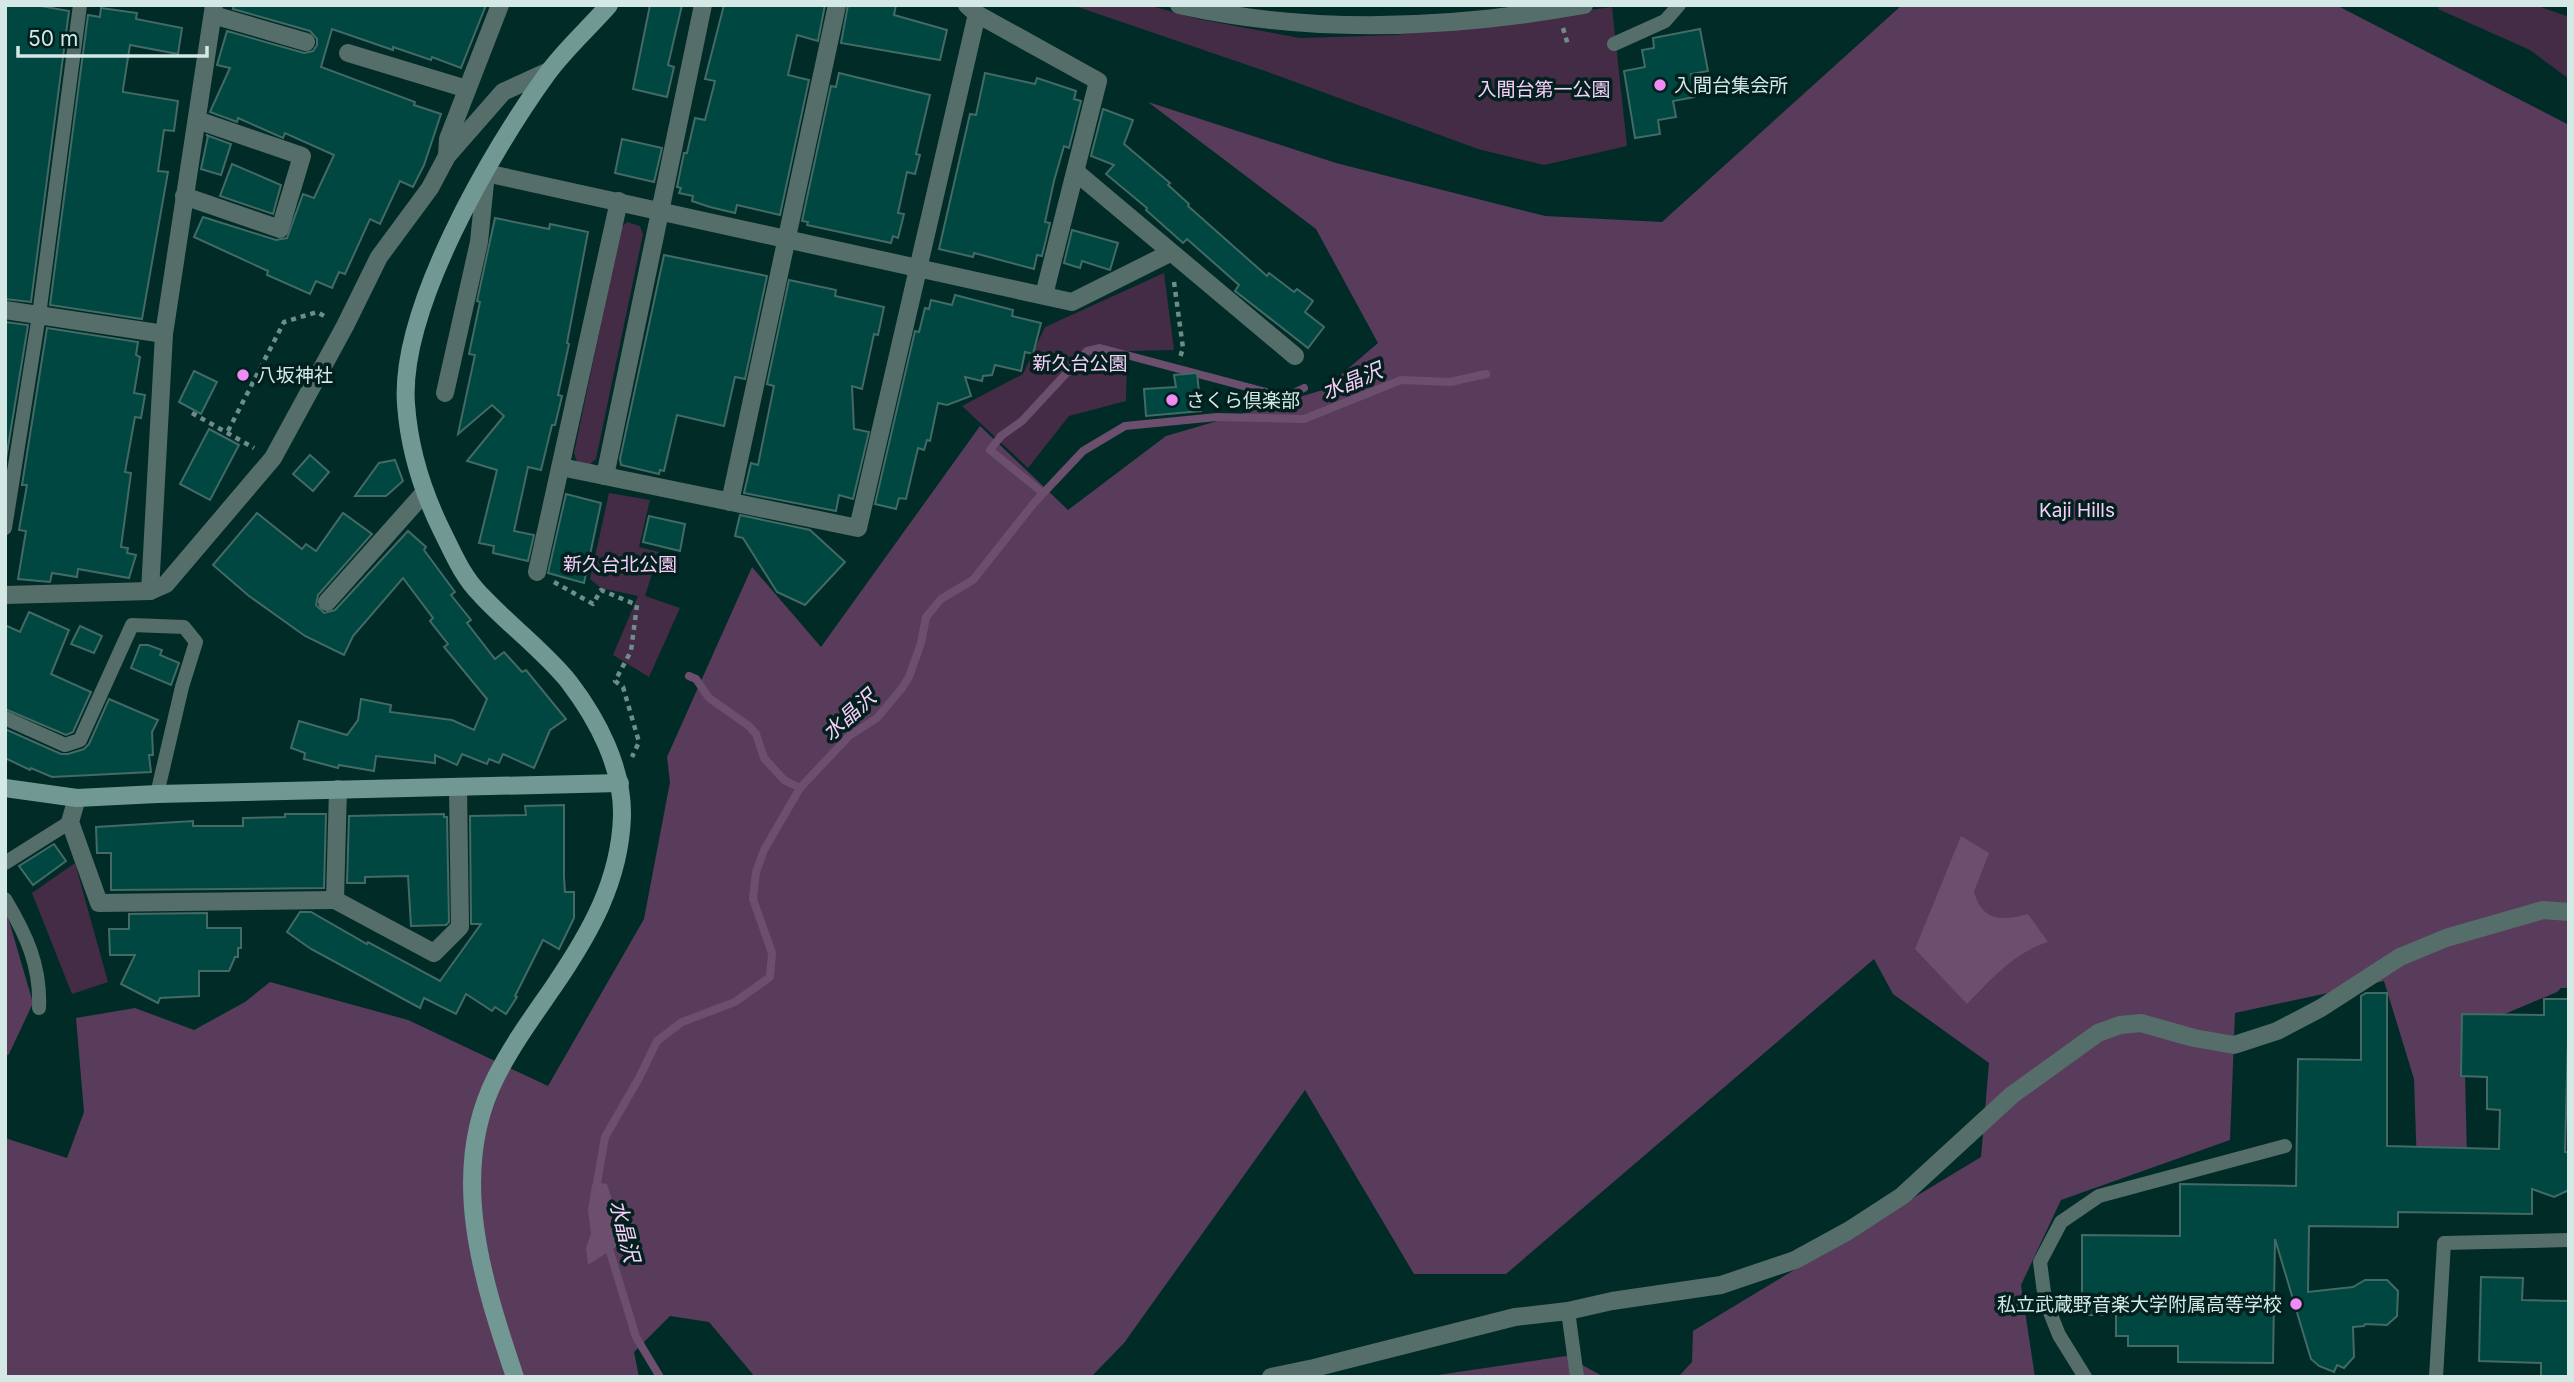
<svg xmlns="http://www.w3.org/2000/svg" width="2574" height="1382" font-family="Inter,'Noto Sans JP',sans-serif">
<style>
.green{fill:#442b46}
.forest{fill:#593c5b}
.water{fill:#6c4e6e}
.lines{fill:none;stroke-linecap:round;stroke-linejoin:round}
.stream{stroke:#6c4e6e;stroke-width:8}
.building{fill:#004641;stroke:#436a65;stroke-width:2}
.path{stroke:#6e8d89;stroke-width:4.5;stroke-dasharray:5 5;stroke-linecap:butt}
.lane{stroke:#566e6a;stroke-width:14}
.street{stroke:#566e6a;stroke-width:18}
.secondary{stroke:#729893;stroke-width:18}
.poi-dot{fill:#f08bf6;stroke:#02201d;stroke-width:2.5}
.labels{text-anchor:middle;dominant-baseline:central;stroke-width:7;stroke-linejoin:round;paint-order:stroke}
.poi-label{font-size:19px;fill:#d4e9e6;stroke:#02201d;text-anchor:start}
.park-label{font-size:19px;fill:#f8cefa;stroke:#02201d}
.water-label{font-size:21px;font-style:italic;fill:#f9cefa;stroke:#02201d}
</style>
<rect width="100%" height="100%" fill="#012b27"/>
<g class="green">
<polygon points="1072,5 1148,5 1198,19 1300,38 1396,35 1612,7 1627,146 1544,165 1478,149 1265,71"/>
<polygon points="2441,5 2535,5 2569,17 2569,79 2530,50 2438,9"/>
<polygon points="627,222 640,226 643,234 596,459 589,465 577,462 574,453 621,228"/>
<polygon points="1164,273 1174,350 1127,351 1126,401 1069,416 1028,468 962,406 1023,374 1045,327"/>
<polygon points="609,493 650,500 639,547 659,552 645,596 680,608 649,677 613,655 638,596 601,588 590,579"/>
<polygon points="75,863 108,982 72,994 32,893"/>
</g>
<g class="forest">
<polygon points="1902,5 2336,5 2569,125 2569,988 2561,988 2557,992 2464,1031 2467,1158 2417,1167 2414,1079 2384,981 2235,1013 2230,1140 2061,1200 2021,1285 2035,1377 1678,1377 1692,1362 1693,1331 1981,1157 1989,1063 1893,994 1874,959 1506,1274 1414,1274 1305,1090 1124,1343 1091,1377 755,1377 709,1322 670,1316 634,1352 639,1377 5,1377 5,1138 67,1158 84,1112 76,1018 135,1008 194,1030 245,1002 270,982 408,1020 548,1086 644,919 670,782 667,757 752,567 821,647 980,426 1068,510 1166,436 1323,390 1378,343 1316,229 1148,102 1336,163 1545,216 1662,222"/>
<polygon points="5,907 33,1003 9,1054 5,1057"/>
<polygon points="1566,1356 1604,1377 1424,1377"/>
</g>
<g class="water">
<path d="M1961 836 1989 853 1974 892C1983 922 2002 921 2028 914L2048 942C2015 952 1991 979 1967 1004L1915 949Z"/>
<polygon points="596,1182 607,1184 625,1241 588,1265 586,1248 591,1234 588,1210 592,1185"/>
</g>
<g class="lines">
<g class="stream">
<polyline points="1043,493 990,450 1001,436 1022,421 1087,351 1100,348 1285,397 1304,388"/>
<polyline points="689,676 696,679 709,698 749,726 756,734 764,758 784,780 800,788"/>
<polyline points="598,1191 597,1183 605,1137 639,1078 657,1041 682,1022 735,1002 770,977 772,953 753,899 756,872 764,850 800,788 849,736 877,718 902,688 909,677 921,643 926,617 941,599 973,580 1034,503 1083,451 1125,426 1217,417 1304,419 1401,380 1450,382 1486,374"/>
<polyline points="607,1242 636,1337 660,1377"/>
</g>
</g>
<g class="building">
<polygon points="5,5 35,5 69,11 31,302 5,299"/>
<polygon points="234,5 486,5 461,68 432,57 431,60 393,47 393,50 332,29 321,67 415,102 414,105 441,114 424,165 413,187 400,181 380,224 370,219 345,274 339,272 332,288 316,281 310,294 267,275 268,271 194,237 203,217 276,240 287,238 303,194 314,198 334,155 285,133 283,138 238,118 237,122 210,112 230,68 217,65 227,31 304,53 313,51 317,45 317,39 310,31 233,9"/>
<polygon points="650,5 682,5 668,65 674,67 667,97 633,89"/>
<polygon points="724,5 825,5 818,41 797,35 788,75 809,80 780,215 737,205 735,213 710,207 692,201 693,196 679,193 681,188 677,187 684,153 687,153 695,118 705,120 715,81 705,79"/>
<polygon points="848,5 896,5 894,15 947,30 940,60 841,43"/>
<polygon points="101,8 137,13 136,19 182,28 178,54 130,45 123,89 123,92 178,101 174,131 164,130 158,171 168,172 142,319 50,305 88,15 100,17"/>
<polygon points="1700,29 1708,71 1691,74 1695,97 1673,101 1676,117 1658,120 1660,134 1635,138 1624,71 1645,67 1642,50 1654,48 1653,38"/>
<polygon points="839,73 930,95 916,154 920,155 915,174 907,172 898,213 904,214 898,238 893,236 891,243 807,225 808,222 802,221 831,86 836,87"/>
<polygon points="985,73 1035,84 1037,78 1076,91 1074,99 1081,101 1069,148 1064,146 1054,181 1045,222 1050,223 1042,256 1037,255 1034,269 974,253 973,257 939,249 970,114 976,115"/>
<polygon points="1103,109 1133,120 1124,144 1170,183 1168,185 1189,204 1188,206 1267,276 1269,273 1294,292 1297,289 1313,301 1305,312 1324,327 1308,348 1235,291 1239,285 1187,239 1183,243 1146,210 1147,208 1106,174 1114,165 1091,156"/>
<polygon points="206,135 231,144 221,175 201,169 208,136"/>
<polygon points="622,139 662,148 654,182 615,173"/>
<polygon points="232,164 281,185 273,214 220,196"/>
<polygon points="495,218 549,229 550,224 588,232 567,343 569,344 558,395 562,396 555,425 552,425 541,470 528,467 514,531 534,535 528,561 493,553 494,546 479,543 497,470 467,461 504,416 492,405 458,434 475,355 469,354 480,302 477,301"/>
<polygon points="1072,230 1118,243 1110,270 1082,261 1080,268 1064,263"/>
<polygon points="664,255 767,276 745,379 735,377 724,426 677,415 664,471 660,470 659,474 621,465 620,459"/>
<polygon points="789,280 836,290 835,296 884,307 878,335 874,334 862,389 852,386 854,429 869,432 853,499 839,495 836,511 744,493 751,463 758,465 774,386 767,384"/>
<polygon points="955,295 1013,310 1012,316 1041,323 1033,354 1025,352 1021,371 995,365 992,375 983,376 982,381 965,377 971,396 947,405 938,403 930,441 927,440 924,450 918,448 906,499 899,498 896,509 875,504 915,331 919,332 925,308 929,309 931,300 952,305"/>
<polygon points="5,322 28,325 5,465"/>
<polygon points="47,328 138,342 136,355 140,357 134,393 145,395 141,418 135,417 125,472 131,473 121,547 128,548 127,553 136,555 129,578 78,569 77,577 52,573 50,582 18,579 26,531 19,530 27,485 22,485"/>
<polygon points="194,371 217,382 201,414 179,402"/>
<polygon points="1197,373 1201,411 1146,416 1144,389 1176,387 1174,375"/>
<polygon points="209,429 239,445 210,500 180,484"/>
<polygon points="310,455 329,472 313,491 293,474"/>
<polygon points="395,460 403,481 386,496 355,496 379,463"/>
<polygon points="566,494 601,503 584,583 548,573"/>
<polygon points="257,513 302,549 306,544 316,551 343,513 372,534 318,595 316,605 324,613 335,610 408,531 426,547 424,550 455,592 451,595 471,620 467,623 495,659 504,652 522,672 526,670 566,719 550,730 534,768 503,754 499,763 489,759 487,764 462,754 457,765 435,755 435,763 376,756 374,771 339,765 338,768 304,759 305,753 291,748 299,721 347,735 358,720 361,699 391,705 390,712 452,720 474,730 487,699 444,647 448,644 430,621 433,618 403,578 353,636 344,655 305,636 249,596 213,565"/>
<polygon points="740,515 810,530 845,562 805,605 777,592 743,538 735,536"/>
<polygon points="649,516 685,524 680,551 643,542"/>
<polygon points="29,612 69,630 51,674 91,692 73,732 66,735 5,709 5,625 20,632"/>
<polygon points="80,626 102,636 94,653 71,644"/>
<polygon points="140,645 148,645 162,650 160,655 179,663 171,685 131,668"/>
<polygon points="109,699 158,720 152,732 153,755 149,755 151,772 52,777 31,768 30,770 5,758 5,729 61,754 68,754 84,749 89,744"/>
<polygon points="564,805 564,877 565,892 574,892 574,918 559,949 543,940 515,996 517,997 506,1014 495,1007 492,1011 466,994 456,1014 424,998 420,1008 311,949 287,932 300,912 311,912 367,944 368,942 440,981 481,924 471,924 470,816 526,815 525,806"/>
<polygon points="285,814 326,814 324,888 111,890 111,853 97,853 96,827 193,821 193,826 243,826 243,818 285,817"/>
<polygon points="444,814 444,817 447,817 449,922 446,925 411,926 408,876 365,877 365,883 347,883 349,816"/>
<polygon points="54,844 66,861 33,885 19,866"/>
<polygon points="207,913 207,928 241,928 241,948 238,948 238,957 235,957 229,971 199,971 199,996 160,998 158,1003 121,984 135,955 110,955 109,929 129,929 129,914"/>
<polygon points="2366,993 2387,993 2387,1146 2499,1149 2500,1110 2487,1109 2487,1077 2461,1076 2462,1014 2544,1015 2544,999 2569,999 2565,1152 2569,1152 2569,1190 2554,1197 2532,1189 2532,1214 2398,1212 2398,1227 2309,1226 2308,1292 2353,1287 2365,1280 2387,1280 2398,1291 2397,1316 2387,1325 2365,1324 2364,1326 2353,1327 2354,1357 2344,1368 2337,1365 2334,1372 2319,1366 2311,1359 2275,1239 2273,1363 2178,1362 2178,1346 2128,1346 2128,1336 2116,1336 2116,1315 2082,1315 2082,1235 2180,1236 2180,1184 2296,1186 2298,1059 2361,1060 2361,996"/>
<polygon points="2481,1277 2523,1278 2522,1300 2569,1301 2569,1377 2541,1377 2541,1363 2479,1361"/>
</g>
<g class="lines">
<g class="path">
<polyline points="1563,28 1568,45"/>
<polyline points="1174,282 1183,348 1179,361"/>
<polyline points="192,413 254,448"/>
<polyline points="228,431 284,322 317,312 326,317"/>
<polyline points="554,582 593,604 601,590 637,605 631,651 615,681 623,687 639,742 632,757"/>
</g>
<g class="lane">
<polyline points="1614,44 1665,21 1679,5"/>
<polyline points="5,528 39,315 80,5"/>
<polyline points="5,718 65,745 80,740 132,625 184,627 196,642 182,687 157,794"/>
<polyline points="5,863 70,822"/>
<path d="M5 899C26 934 41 966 39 1008"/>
<polyline points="1568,1311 1577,1377"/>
<polyline points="2085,1377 2059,1335 2045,1300 2040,1262 2061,1222 2099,1196 2285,1146"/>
<polyline points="2436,1377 2444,1243 2569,1240"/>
</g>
<g class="street">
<polyline points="967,5 977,14 1098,81 1044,295"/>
<path d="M1179 5C1312 35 1450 29 1584 5"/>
<polyline points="213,15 306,42"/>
<polyline points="348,53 467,89"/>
<polyline points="447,156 448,139 500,5"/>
<polyline points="1077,173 1295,356"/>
<polyline points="184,196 280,229 302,156 197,120"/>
<polyline points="5,310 164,334"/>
<polyline points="445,393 479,242 486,173 1072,302 1170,253"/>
<polyline points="561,467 858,528 977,14"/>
<polyline points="605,476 703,5"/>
<polyline points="730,502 837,5"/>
<polyline points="537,572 619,201"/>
<polyline points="150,591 164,334 214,5"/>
<polyline points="5,595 150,591 166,584 273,458 345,326 379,257 430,188 447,156 503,92 549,71"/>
<polyline points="327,602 424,493"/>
<polyline points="338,789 335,900 434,953 460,927 458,788"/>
<polyline points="77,798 70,822 99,903 335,900"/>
<polyline points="1271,1377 1314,1368 1515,1317 1568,1311 1612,1301 1721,1285 1795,1260 1848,1231 1902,1196 2012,1095 2098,1033 2120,1025 2141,1023 2194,1038 2234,1045 2277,1031 2321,1008 2400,957 2446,938 2543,910 2569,912"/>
</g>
<g class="secondary">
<polyline points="5,788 77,798 157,794 620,783"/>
<path d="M515 1377C483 1282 447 1173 496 1077 512 1045 534 1015 554 986 590 933 620 881 622 816 623 768 598 720 569 682 545 652 508 624 481 595 462 576 453 553 441 529 422 490 409 447 406 404 399 309 492 150 547 74 565 49 589 28 609 5"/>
</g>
</g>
<g class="poi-dot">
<circle cx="1660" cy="85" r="7"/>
<circle cx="243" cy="375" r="7"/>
<circle cx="1172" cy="400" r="7"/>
<circle cx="2296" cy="1304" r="7"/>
</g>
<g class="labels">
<g class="poi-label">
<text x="1674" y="85">入間台集会所</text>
<text x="257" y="375">八坂神社</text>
<text x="1186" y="400">さくら倶楽部</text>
<text x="2282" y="1304" text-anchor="end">私立武蔵野音楽大学附属高等学校</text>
</g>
<g class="park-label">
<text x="1544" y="89">入間台第一公園</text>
<text x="1080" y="363">新久台公園</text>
<text x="2077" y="510">Kaji Hills</text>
<text x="620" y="564">新久台北公園</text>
</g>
<g class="water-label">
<text transform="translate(1352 381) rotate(-22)">水晶沢</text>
<text transform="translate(849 715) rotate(-42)">水晶沢</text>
<text transform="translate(625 1231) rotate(76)">水晶沢</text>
</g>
</g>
<rect width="2574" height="1382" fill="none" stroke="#d4e9e6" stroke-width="14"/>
<path d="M18 46v10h189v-10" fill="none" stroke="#d4e9e6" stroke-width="3.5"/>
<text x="28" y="46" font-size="21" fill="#d4e9e6" stroke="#02201d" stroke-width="5" paint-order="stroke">50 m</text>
</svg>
